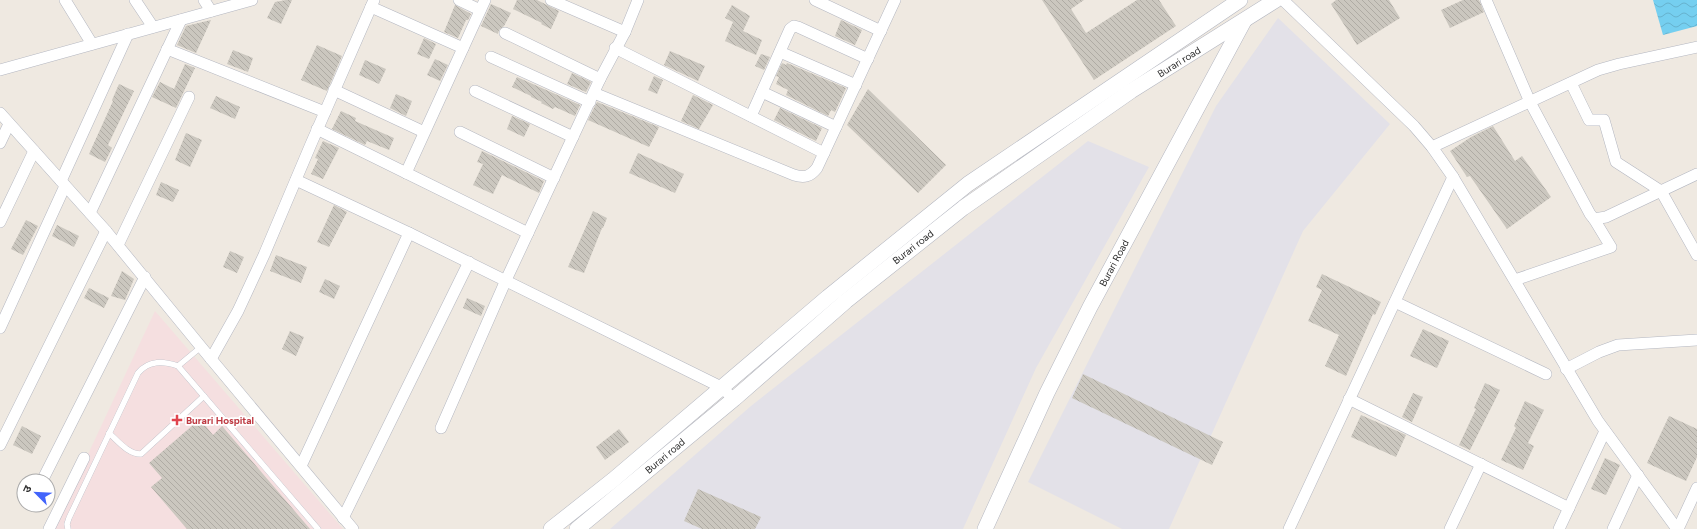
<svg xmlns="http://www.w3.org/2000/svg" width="1697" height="529" font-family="Figtree,'Noto Sans Devanagari',sans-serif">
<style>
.industrial{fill:#e3e1e8}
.medical{fill:#f5dfe0}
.water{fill:url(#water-waves)}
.building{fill:url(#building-back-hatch)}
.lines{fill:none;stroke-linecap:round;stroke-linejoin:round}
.lane-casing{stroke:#b4b7c1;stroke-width:6}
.street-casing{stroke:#b4b7c1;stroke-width:12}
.secondary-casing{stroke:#b4b7c1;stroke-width:16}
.lane{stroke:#fff;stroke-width:5.5}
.street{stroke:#fff;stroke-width:11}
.secondary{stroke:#fff;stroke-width:15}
.health-dot{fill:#e0444e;stroke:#fff;stroke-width:1.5}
.labels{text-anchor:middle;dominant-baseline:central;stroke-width:3.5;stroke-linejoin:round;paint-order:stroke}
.street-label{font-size:10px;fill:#2e2e2e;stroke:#fff}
.health-label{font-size:10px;font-weight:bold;fill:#be3a42;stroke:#fff;text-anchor:start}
</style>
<defs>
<pattern id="water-waves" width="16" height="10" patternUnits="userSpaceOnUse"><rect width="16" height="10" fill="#75cff0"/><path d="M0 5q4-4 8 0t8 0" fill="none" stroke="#66b2ce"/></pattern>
<pattern id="building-back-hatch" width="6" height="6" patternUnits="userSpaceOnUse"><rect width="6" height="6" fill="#cbc7bf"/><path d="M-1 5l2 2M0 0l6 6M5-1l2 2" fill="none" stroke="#afaba4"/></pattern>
</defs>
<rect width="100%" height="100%" fill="#efe9e1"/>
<g class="industrial">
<polygon points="1278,18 1390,124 1303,231 1169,529 1122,529 1028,482 1216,106"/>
<polygon points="1088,141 1149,167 1036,368 963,529 610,529 751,406"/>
</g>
<polygon class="medical" points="155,311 343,529 53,529"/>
<polygon class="water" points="1653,0 1697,0 1697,26 1663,35"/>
<g class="building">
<polygon points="286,0 292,0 281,24 267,18 275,2"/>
<polygon points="517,0 537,0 559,11 551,29 541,24 542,23 513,9"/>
<polygon points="1042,0 1084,0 1071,9 1086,33 1137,0 1159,0 1176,26 1094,80"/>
<polygon points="1336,0 1389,0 1400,18 1357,45 1331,4"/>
<polygon points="1463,0 1479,0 1484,12 1450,28 1441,10"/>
<polygon points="491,4 511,13 504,26 499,30 498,34 481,26"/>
<polygon points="455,5 471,14 468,20 466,20 458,38 444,32"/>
<polygon points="732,5 750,16 743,31 762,40 756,55 725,41 733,22 725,18"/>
<polygon points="211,20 196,53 177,45 186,26"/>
<polygon points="841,20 862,30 855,45 835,36"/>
<polygon points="424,38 436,44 429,59 417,54"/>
<polygon points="317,45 342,56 327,91 301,80"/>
<polygon points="233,50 253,58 248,72 227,64"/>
<polygon points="670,51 705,66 698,81 664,65"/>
<polygon points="761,54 770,57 764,70 755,66"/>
<polygon points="435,59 448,65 440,81 427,75"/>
<polygon points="365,60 386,69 379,84 359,75"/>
<polygon points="782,63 786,65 787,63 846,88 835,112 831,110 828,116 786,95 788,90 776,84 779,77 776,76"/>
<polygon points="185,64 195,68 176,108 152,97 160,82 174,89"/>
<polygon points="572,73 591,82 586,92 567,84"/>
<polygon points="654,76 663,80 657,94 648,90"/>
<polygon points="517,77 580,105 575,116 555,107 553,109 541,103 542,102 531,97 531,96 512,87"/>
<polygon points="119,84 134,91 108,145 112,148 105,162 89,154 113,101 112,100"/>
<polygon points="868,89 946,165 918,193 847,125"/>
<polygon points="396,94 412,101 406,116 390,108"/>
<polygon points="693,95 713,105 699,129 681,121"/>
<polygon points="216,96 240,107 235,119 210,108"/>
<polygon points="597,102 659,127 649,147 588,120"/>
<polygon points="780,108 822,128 816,141 774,120"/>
<polygon points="341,111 356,118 355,121 394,138 389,150 367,141 365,145 332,129"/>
<polygon points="512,116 530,124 524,137 507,129"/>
<polygon points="1493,126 1515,161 1522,156 1551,197 1507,229 1470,176 1467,177 1450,151 1471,137"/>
<polygon points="186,133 202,140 190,167 175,160"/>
<polygon points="323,141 339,148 323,179 311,174 318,159 315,158"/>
<polygon points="482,151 544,181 539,193 502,175 493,194 473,185 483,164 477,162"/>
<polygon points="638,153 684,174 675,193 629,173"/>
<polygon points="161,182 179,190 173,202 156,195"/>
<polygon points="334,205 347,212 329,247 317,242"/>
<polygon points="593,211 607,218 603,228 602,228 584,273 568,267"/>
<polygon points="26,220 38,226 23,255 11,249"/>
<polygon points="57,225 79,236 74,247 52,236"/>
<polygon points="230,251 244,257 237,273 223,267"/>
<polygon points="276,255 307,267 301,283 270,271"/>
<polygon points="122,271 134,279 125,300 111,296"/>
<polygon points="1322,274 1381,302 1375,315 1373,314 1346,376 1325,366 1339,335 1308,321 1322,290 1316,287"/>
<polygon points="325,279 340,286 334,299 319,292"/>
<polygon points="89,288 109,298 104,308 84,298"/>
<polygon points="467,298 485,306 481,316 463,308"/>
<polygon points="1423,329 1449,341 1437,368 1410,356"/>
<polygon points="290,331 304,337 296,356 282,349"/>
<polygon points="1083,374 1223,442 1212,465 1072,398"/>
<polygon points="1485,383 1500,390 1470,450 1459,445 1476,409 1474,408"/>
<polygon points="1413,393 1423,397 1412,422 1402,417"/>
<polygon points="1525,401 1544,410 1528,443 1534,446 1523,470 1501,460 1516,428 1514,426"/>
<polygon points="1361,415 1406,435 1396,457 1351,437"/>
<polygon points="1669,416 1697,429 1697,457 1686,481 1647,463"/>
<polygon points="200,419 213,435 222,426 310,529 187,529 151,487 162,478 149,463"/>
<polygon points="22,426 41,436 32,454 13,445"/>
<polygon points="619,429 629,442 605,460 596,447"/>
<polygon points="1605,458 1620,465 1606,495 1591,489"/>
<polygon points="698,489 761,517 755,529 702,529 684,521"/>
</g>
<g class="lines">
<defs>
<g id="lane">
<polyline points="178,366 201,347"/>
<path d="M109 433C118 441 128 454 141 454L204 396"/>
<path d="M68 529 67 524 69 518 138 373C149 360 163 361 178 366L318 529"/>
</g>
<g id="street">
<polyline points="65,0 92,44"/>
<polyline points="135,0 153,27"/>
<polyline points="204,0 211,11"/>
<polyline points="459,0 480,10"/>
<polyline points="551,0 625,32"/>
<polyline points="815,0 881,31"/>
<polyline points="1283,0 1414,126 1432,147 1453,177 1598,421 1677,529"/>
<polyline points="1486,0 1530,102 1590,214 1594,219 1606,217 1697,174"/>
<polyline points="371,7 463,48"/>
<polyline points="505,33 600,79"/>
<polyline points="615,48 824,153"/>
<polyline points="167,49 325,112"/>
<polyline points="780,52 856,85"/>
<polyline points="491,57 590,102"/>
<polyline points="0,70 252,0"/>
<polyline points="1571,83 1589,120 1604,120 1616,162 1661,191 1697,255"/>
<polyline points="334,90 424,132"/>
<polyline points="475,91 573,137"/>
<polyline points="762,92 836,127"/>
<path d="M594 93 794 175C804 178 810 177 817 168L895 0"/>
<polyline points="0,113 106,231 211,359 353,529"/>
<polyline points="751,116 790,29 794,26 798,27 868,59"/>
<polyline points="317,129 528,233"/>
<polyline points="460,132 554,178"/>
<polyline points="0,143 9,124"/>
<polyline points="1432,147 1598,70 1619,64 1697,47"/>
<polyline points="406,173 485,0"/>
<polyline points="296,180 409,233"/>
<polyline points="61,181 128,34"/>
<polyline points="90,213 181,20"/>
<polyline points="0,222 34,151"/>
<polyline points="118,245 189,97"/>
<polyline points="1515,280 1611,247 1594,219"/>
<polyline points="1395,302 1546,374"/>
<polyline points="0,328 65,186"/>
<polyline points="211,359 238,311 264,255 311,144 374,0"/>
<polyline points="1566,369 1599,352 1618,345 1697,340"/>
<polyline points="1349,399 1569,508"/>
<polyline points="441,428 506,280 600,79 625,32 638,0"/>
<polyline points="0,445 106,231"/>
<polyline points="301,466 409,233 721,387 734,399"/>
<polyline points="42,481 145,277"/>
<polyline points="343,518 469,262"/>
<polyline points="49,529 84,458"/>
<polyline points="1289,529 1453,177"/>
<polyline points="1450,529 1481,464"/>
<polyline points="1559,529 1605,431"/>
<polyline points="1613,529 1638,475"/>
<polyline points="1678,529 1697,488"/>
</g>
<g id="secondary">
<polyline points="551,529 613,480 828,297 968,184 1240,0"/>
<polyline points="577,529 734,399 846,301 963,208 1131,91 1276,0"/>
<polyline points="985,529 1047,393 1090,307 1244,21"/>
</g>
</defs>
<use href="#lane" class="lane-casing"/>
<use href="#street" class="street-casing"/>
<use href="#secondary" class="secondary-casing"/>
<use href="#lane" class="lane"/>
<use href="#street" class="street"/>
<use href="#secondary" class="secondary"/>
</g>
<path class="health-dot" d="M175 414h4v4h4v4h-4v4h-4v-4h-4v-4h4z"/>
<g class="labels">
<g class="street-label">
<text transform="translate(1179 62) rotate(-32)">Burari road</text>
<text transform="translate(913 247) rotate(-38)">Burari road</text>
<text transform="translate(1114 263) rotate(-62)">Burari Road</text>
<text transform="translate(665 456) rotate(-40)">Burari road</text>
</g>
<g class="health-label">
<text x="186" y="420">Burari Hospital</text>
</g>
</g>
<g transform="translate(36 493) rotate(294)"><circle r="19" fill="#ffffff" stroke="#ababab"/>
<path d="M0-3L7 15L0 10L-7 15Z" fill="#4264fb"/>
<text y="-6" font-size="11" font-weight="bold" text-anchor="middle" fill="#2e2e2e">उ</text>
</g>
</svg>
